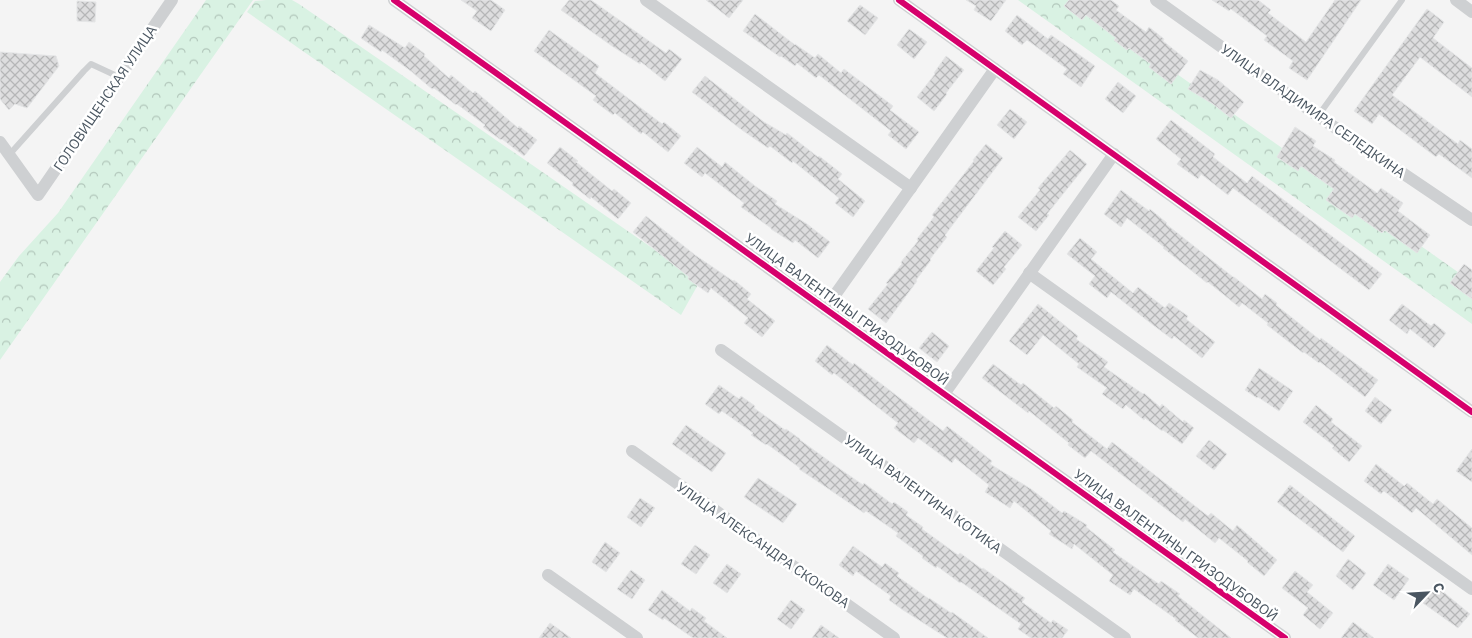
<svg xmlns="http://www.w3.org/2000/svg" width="1472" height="638" font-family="'IBM Plex Sans',sans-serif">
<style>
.forest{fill:url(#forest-crowns)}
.building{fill:url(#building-cross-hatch);stroke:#e5e6e7}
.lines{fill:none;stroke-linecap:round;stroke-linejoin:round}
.lane{stroke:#ced0d2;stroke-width:6}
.street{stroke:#ced0d2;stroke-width:12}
.cycleway-casing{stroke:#fff;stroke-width:9}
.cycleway{stroke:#d6006c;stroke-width:6}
.labels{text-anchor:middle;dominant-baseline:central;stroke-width:5;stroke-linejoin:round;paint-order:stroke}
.street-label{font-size:14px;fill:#4a5661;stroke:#fff}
</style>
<defs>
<pattern id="forest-crowns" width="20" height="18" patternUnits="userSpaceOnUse" patternTransform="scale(1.25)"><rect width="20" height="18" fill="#d9f2e3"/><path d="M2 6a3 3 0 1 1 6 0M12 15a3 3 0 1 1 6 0" fill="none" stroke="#b2c7bb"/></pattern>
<pattern id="building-cross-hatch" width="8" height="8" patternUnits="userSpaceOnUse" patternTransform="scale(1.25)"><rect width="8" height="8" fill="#ddddde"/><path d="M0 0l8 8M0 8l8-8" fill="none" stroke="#b5b6b7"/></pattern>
</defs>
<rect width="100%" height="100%" fill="#f4f4f4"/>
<g class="forest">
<polygon points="206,0 253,0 0,360 0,282 19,256 58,213"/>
<polygon points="266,0 292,0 299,4 700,281 681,315 247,12 255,1"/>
<polygon points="1018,0 1072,0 1472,282 1472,324"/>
</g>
<g class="building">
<polygon points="461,0 491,0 505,10 491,31 472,18 477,11"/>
<polygon points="569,0 591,0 666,53 669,49 682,59 665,81 641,62 640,64 612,46 561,10"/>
<polygon points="706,0 743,0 729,18"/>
<polygon points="966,0 1006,0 991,21 974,10 976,6"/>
<polygon points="1069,0 1111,0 1119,6 1116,10 1146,32 1149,27 1164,39 1163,41 1188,61 1171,84 1149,67 1151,64 1129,48 1127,50 1114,40 1116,38 1086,15 1082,20 1064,6"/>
<polygon points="1212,0 1258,0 1271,10 1268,13 1306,42 1335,0 1361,0 1307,80 1289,68 1293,61 1264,40 1267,36 1231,9 1229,11"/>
<polygon points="77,1 96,2 95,22 77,21"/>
<polygon points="860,5 878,18 865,35 847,21"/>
<polygon points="1427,9 1444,22 1433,38 1472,68 1472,97 1420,57 1392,95 1458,144 1460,140 1472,149 1472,178 1439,154 1436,157 1379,114 1372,124 1354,111"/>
<polygon points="755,14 795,45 795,44 815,58 818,54 841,73 844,69 893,106 890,110 919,132 906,149 888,135 891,131 819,75 816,78 797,63 795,66 781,56 780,57 743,31"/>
<polygon points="1017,15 1048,39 1051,35 1095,66 1081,87 1063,74 1067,69 1027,40 1022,45 1005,31"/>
<polygon points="369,25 405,48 409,42 425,54 424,56 449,78 451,75 473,93 475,91 518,128 519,126 537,140 524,156 502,139 501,140 483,127 485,125 457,104 456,105 434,88 432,89 412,72 382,50 381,52 361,38"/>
<polygon points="909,29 927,42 914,59 897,45"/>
<polygon points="549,30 599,66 595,73 662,124 664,122 681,136 668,152 643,132 641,134 615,113 613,115 593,100 596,96 534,51"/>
<polygon points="0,52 56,56 59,66 27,108 15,104 9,110 0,99"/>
<polygon points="946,56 964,70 946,93 947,94 934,111 917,97 935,74 934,73"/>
<polygon points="1200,70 1218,80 1244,102 1231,118 1213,104 1188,89"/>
<polygon points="705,76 764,122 786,135 787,133 818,157 819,156 842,174 838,179 865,201 853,217 835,203 839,198 793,161 792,163 770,146 768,148 742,130 692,92"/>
<polygon points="1118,82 1136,96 1123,113 1105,99"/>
<polygon points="1010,109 1027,122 1014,139 997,125"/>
<polygon points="1171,120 1215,154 1213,157 1247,183 1252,176 1382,274 1369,290 1233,188 1228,195 1201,174 1198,179 1177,164 1181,159 1156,139"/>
<polygon points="1295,127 1316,141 1313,146 1335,160 1334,162 1377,193 1381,188 1403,203 1398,211 1430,235 1417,253 1385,230 1382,233 1355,214 1352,218 1326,200 1334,189 1301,166 1298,171 1277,157"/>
<polygon points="986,144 1003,158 945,235 947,237 930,259 931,260 916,280 917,281 886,323 868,309 888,284 886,283 902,264 901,262 918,241 917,239 934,217 932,215 974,161 973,160"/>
<polygon points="560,147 578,161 576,162 612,191 614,189 631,203 618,219 591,197 590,199 572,185 573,183 547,163"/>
<polygon points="697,147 722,167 725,162 755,186 777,201 775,204 807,224 830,242 818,258 795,240 793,243 771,229 771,228 741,207 744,203 705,173 702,177 684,163"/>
<polygon points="1070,150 1087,164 1047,214 1049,215 1036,231 1018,217 1040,190 1038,188"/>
<polygon points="1121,190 1149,211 1150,209 1167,223 1166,224 1233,277 1234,277 1262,299 1265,294 1277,303 1276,305 1320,340 1321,338 1378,380 1365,397 1320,362 1319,363 1304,352 1303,353 1267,325 1268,323 1242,303 1239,307 1208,282 1207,283 1163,248 1164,247 1127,218 1121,227 1104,214"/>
<polygon points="646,216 695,255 733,281 734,280 751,294 747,299 775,321 762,337 744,323 748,318 711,288 708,293 688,279 689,277 633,232"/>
<polygon points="1005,231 1022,245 1004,267 1006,269 993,285 976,271 994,248 992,247"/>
<polygon points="1080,238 1097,252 1091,259 1133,293 1138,287 1165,308 1169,303 1188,316 1186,319 1215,342 1202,358 1174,336 1172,339 1153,325 1111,292 1107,298 1089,284 1095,276 1067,254"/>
<polygon points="1464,264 1472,270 1472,299 1450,283"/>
<polygon points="1038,304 1078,336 1076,339 1108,362 1104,367 1143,394 1144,393 1160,407 1162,404 1183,422 1184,420 1194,428 1182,444 1163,430 1162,431 1145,418 1144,420 1126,405 1123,409 1102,394 1107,388 1077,367 1079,364 1043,335 1027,355 1009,341"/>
<polygon points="1402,304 1431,326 1434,323 1446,333 1434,348 1410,329 1407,334 1389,320"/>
<polygon points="932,332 949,346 937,362 919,348"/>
<polygon points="827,345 853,365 854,363 943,431 947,426 992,461 990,464 1031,489 1062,513 1064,511 1087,525 1086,527 1115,550 1113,552 1159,584 1161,581 1180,594 1178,596 1231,638 1198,638 1175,620 1176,619 1134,589 1130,595 1109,581 1113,575 1074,544 1072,549 1049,534 1051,531 1014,501 1010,508 985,492 989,485 955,458 952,463 918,438 914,443 894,428 898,423 834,373 832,375 815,361"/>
<polygon points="993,364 1021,385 1023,383 1054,408 1056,406 1073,420 1072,422 1107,449 1112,442 1208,516 1211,513 1233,531 1237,525 1277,560 1264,576 1247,562 1248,561 1219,538 1215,543 1185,519 1183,522 1091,451 1085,458 1068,445 1069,443 1029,411 1028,413 982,378"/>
<polygon points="1259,368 1293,391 1279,411 1258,397 1257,398 1245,390"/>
<polygon points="719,385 739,399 741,396 755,406 754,408 785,430 786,429 800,439 800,440 840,469 863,485 864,483 892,504 894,502 908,512 906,515 923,527 922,529 958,555 960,553 982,569 983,568 1025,598 1022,602 1051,623 1053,620 1068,630 1062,638 1031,638 1018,629 1021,624 961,582 960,583 937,566 936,568 922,558 923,556 896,536 898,533 866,511 864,513 814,479 799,469 800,468 767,444 766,445 751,435 753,433 722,411 719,414 705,404"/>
<polygon points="1375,397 1392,410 1381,424 1365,411"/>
<polygon points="1316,405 1333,419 1331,422 1362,446 1349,462 1332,448 1334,446 1303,422"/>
<polygon points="686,425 726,453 712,472 672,444"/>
<polygon points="1209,440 1227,454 1214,470 1196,456"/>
<polygon points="1472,449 1472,482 1456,471"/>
<polygon points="1376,464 1404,486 1407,483 1433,504 1437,499 1472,528 1472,555 1416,508 1412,513 1384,491 1381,494 1364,481"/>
<polygon points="758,478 797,504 783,523 744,497"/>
<polygon points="1290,485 1355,536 1343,552 1277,502"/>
<polygon points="640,498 655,508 641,527 627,517"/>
<polygon points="605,542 620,553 606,572 592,562"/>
<polygon points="695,545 710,555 696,574 681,564"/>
<polygon points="853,546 882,567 885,563 899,573 897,576 929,599 929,598 951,613 952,612 988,638 947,638 903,610 889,600 891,596 856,571 853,576 839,565"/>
<polygon points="1348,559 1366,573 1353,590 1336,576"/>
<polygon points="727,564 741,574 727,593 713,583"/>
<polygon points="1388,564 1409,579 1394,600 1373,585"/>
<polygon points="631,570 645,580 632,599 617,589"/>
<polygon points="1295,571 1313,585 1307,592 1333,613 1320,629 1303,615 1308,608 1282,588"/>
<polygon points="1436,586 1470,614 1458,628 1423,603"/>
<polygon points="662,590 690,611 692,608 706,618 704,621 727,638 693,638 664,618 663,620 648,610"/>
<polygon points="791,600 805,610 791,629 777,619"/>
<polygon points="1353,622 1374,638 1341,638"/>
<polygon points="550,623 571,638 539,638"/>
<polygon points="821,625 839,638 812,638"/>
</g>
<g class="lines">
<g class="lane">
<polyline points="1318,116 1402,0"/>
<polyline points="9,155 84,71 91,64 119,77"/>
</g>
<g class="street">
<polyline points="394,0 1285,638"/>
<polyline points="646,0 911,188"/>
<polyline points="899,0 1472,412"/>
<polyline points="1156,0 1318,116 1472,220"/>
<polyline points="1456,0 1472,12"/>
<polyline points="0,142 38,195 172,0"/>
<polyline points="1029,273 1472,589"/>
<polyline points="825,309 995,69"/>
<polyline points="721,350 1125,638"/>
<polyline points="944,394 1114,154"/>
<polyline points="632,451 894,638"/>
<polyline points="548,575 637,638"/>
</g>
<defs>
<g id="cycleway">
<polyline points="394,0 1285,638"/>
<polyline points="899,0 1472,412"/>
</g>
</defs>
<use href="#cycleway" class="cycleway-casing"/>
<use href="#cycleway" class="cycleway"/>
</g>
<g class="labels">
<g class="street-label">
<text transform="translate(105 98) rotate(-56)">ГОЛОВИЩЕНСКАЯ УЛИЦА</text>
<text transform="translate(1313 111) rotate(35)">УЛИЦА ВЛАДИМИРА СЕЛЕДКИНА</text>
<text transform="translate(847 309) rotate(36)">УЛИЦА ВАЛЕНТИНЫ ГРИЗОДУБОВОЙ</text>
<text transform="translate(923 494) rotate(36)">УЛИЦА ВАЛЕНТИНА КОТИКА</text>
<text transform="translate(763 545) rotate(35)">УЛИЦА АЛЕКСАНДРА СКОКОВА</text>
<text transform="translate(1176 545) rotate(36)">УЛИЦА ВАЛЕНТИНЫ ГРИЗОДУБОВОЙ</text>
</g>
</g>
<g transform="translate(1427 593) rotate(65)" stroke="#ffffff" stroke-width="4" paint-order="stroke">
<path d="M0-4L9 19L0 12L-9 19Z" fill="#4a5661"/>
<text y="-8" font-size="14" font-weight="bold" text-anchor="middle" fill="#4a5661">С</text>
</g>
</svg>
